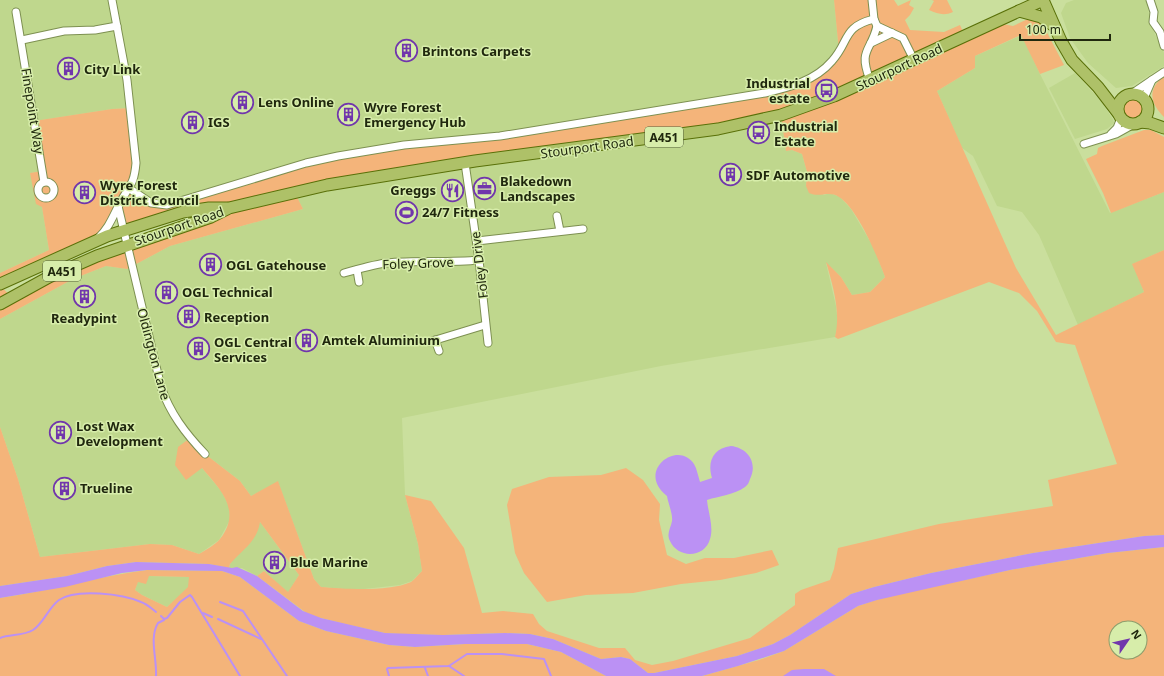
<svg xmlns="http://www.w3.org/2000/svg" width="1164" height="676" font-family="'Noto Sans',sans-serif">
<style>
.built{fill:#bfd78d}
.green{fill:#f4b47a;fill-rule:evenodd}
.water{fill:#bb91f4}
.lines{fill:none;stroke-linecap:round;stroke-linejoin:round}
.stream{stroke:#bb91f4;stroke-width:2}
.minor-casing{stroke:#7d9051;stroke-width:9}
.primary-casing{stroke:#597008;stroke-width:13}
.minor{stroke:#fff;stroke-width:7}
.primary{stroke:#aec168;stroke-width:11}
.labels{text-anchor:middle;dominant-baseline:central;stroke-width:3;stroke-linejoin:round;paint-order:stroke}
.shield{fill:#d7edaa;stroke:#57633d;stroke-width:1}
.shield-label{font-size:12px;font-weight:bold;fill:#20280e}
.poi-label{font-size:13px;font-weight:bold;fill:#20280e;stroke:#d7edaa;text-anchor:start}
.street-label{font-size:13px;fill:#20280e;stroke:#d7edaa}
</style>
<rect width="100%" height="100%" fill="#cadf9d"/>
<g class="built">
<polygon points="0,0 834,0 839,52 832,61 799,84 160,205 130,189 131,108 112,109 35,121 42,171 30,173 42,207 49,250 0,273"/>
<polygon points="1074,0 1146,0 1152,28 1164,53 1164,66 1132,86 1116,88 1088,63 1070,38 1061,13 1066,3"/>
<polygon points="1022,35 1040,74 1110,213 1164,192 1164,250 1133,264 1144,292 1078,325 1039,235 1022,212 997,206 973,156 962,148 937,91 975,68 975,56"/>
<polygon points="1075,73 1100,100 1113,119 1114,123 1107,129 1075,139 1049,88"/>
<polygon points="781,115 786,151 792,150 802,154 807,172 806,185 824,195 830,193 840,197 851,209 874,248 885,277 870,292 852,295 841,277 826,263 836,306 838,325 835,337 661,366 402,418 405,495 418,544 422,571 412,581 400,585 355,590 321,587 314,579 278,482 251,496 240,481 205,454 202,468 222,492 229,506 230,520 219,540 199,554 172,545 150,544 40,557 18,479 0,427 0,319 73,279 106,266 127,269 170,246 303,209 295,193"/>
<polygon points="260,522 299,575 288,593 264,571 257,576 242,568 229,568 230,564"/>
<polygon points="148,576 189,577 189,587 167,607 142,595 135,590 138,581"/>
</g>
<g class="green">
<path d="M834 0H894L898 6 911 0 909 5 914 8 910 15 905 20 910 30 944 32 960 25 965 36 993 22 1013 26 1028 19 1042 23 1064 65 1040 74 1021 35 975 56V68L937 91 1016 268 1056 335 1144 292 1132 264 1164 250V535L1144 536 1033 553 931 573 874 587 851 594 790 635 773 644 737 656 654 673H648L630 659 621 657 601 659 553 639 530 634 505 633 443 635 400 634 385 633 345 624 309 615 257 576 264 571 288 592 299 575 260 522C257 542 242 550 230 564L229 568 209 564 136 562 107 566 67 576 0 586V427L18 479 40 557 150 544 172 545 199 554C206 550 215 545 220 539 242 511 221 490 202 468L186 480 175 465 178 447 190 438 205 454 240 481 251 496 278 481 314 579 321 587C345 589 389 592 411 582 415 579 419 574 422 571L418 544 405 495 431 501 464 548 482 613 503 611 533 614 539 624 547 631 599 648H625L635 660 652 665 673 661 750 638 795 605V594L801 590 830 580 834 569 838 548 939 524 1053 506 1048 480 1117 464 1075 345 1056 342 1037 311 1019 293 989 282 838 339 835 337C841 312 833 286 826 262L841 277 852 295 870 292 885 277C877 256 858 209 839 197 829 190 820 198 809 193L806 186 807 172 802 154 792 150 786 151 781 116 295 193 303 209 170 246 127 269 106 266 73 279 0 319V285L12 298 39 282 211 217 209 208 125 230 119 207 103 233 0 284V273L49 250 42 207 36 204 30 173 42 171 34 121 112 109 131 108 135 145 130 189 160 205 338 156 500 136 739 98 813 77 839 52Z"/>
<path d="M932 0H947L953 12C944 16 938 14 929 10L934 1Z"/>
<path d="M1164 76V117C1150 103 1147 89 1164 76Z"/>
<circle cx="1133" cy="109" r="11"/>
<polygon points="1144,130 1151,130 1164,137 1164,192 1111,213 1103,193 1086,159 1097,154 1098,148 1102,146"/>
<polygon points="626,468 643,480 660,504 659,520 667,555 686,564 705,558 734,558 772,550 779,565 756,573 720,580 681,584 633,593 586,595 547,602 524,573 515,553 507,505 512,489 549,477 601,475"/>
<path d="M1164 547V676H702L759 660 784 651 858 606 885 597 1010 570 1108 553ZM1116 628H1140V652H1116Z"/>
<path d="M147 570 222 571 240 577 299 621 326 631 389 645 415 647 465 644H527L561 652 606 676H0V598C50 591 98 576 147 570ZM149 576 189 577 188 587 167 607 142 595 135 590 138 582 146 584Z"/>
</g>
<g class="water">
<path d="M731 446C748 448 758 463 750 479 749 482 748 485 745 487 734 495 719 496 707 500 708 512 714 527 710 539 705 558 678 559 670 541 666 533 671 528 672 521 673 514 668 503 667 496 635 471 678 439 694 464 697 469 698 476 700 482L712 478C707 462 713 448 731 446Z"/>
<polygon points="1164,535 1164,547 1108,553 1010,570 877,600 858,606 784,651 738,666 702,676 606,676 561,652 527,644 465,644 415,647 389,645 326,631 299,621 240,577 222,571 147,570 122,573 65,587 0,598 0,586 67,576 107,566 136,562 209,564 232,568 237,567 257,576 303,611 321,618 385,633 443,635 505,633 530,634 553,639 601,659 621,657 630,659 648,673 654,673 737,656 773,644 790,635 851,594 874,587 931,573 1033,553 1144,536"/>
<polygon points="804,669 824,669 836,676 783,676 792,670"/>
</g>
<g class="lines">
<g class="stream">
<polyline points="220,602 243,611 287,676"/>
<polyline points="203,613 212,617"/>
<polyline points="161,616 164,619 167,618 180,602 190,595 192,597 240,676"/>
<polyline points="218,619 261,639"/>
<path d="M0 638C10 634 23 636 33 630 44 623 48 608 59 600 76 588 123 594 141 602 147 604 151 608 156 612"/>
<polyline points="449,666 464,676"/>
<polyline points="425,668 428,676"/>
<path d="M156 676C157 658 149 638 158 623L164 620"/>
<polyline points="389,676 387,669 388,668 449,666 467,654 502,654 544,659 551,676"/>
</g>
<defs>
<g id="minor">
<polyline points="872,0 874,19 877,26 903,38 914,60"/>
<polyline points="1150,0 1154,12 1153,22 1160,32 1164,46"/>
<polyline points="16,12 44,182"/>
<polyline points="22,40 64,31 95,30 117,26"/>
<polyline points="871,43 892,33"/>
<path d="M870 80C858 49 871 52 877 26"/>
<polyline points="1152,80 1164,72"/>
<polyline points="1130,95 1152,80 1145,96 1145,101"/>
<polyline points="1111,134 1117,128 1121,118"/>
<polyline points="1084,144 1116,134 1134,124"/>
<polyline points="465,163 479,260 488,343"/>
<circle cx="46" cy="190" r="8"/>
<path d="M130 189 151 203 167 205 306 163 338 156 404 145 500 136 765 93C790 87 815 81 832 61 850 41 842 27 874 19"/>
<path d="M118 206 161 387C170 413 185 433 205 454"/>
<polyline points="557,216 560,231"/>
<path d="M98 238C109 228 113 216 120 203 129 185 134 186 136 163L127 80 112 0"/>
<polyline points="477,241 583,229"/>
<polyline points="357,270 359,282"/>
<path d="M344 273C358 269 372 265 386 263 417 260 448 263 479 260"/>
<polyline points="435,340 439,351"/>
<polyline points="429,342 485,325"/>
</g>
<g id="primary">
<polyline points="1043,0 1061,41 1072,60 1098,87 1118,113"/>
<polyline points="1019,11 1041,17 1054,26"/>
<circle cx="1133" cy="109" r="15"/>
<polyline points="1140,122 1150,123 1164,128"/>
<polyline points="0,284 107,236 183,212 209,208 227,208"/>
<polyline points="0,304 49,277 97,256 211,217 229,208 327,185 475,161 718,129 781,115 834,96 1043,0"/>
</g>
</defs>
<use href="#minor" class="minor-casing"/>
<use href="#primary" class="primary-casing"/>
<use href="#minor" class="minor"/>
<use href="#primary" class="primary"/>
</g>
<defs>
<symbol id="building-ring" viewBox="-11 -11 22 22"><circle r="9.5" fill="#d7edaa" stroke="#7136ac" stroke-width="1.5"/><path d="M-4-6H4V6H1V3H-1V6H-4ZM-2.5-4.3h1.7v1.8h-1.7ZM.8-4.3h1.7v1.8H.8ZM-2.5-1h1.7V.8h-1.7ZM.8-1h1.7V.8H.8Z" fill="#7136ac"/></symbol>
<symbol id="bus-ring" viewBox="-11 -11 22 22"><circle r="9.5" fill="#d7edaa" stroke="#7136ac" stroke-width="1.5"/><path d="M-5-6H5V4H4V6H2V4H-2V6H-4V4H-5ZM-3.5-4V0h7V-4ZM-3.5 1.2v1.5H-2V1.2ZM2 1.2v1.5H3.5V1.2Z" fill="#7136ac"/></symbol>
<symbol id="office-ring" viewBox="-11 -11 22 22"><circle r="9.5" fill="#d7edaa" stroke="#7136ac" stroke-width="1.5"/><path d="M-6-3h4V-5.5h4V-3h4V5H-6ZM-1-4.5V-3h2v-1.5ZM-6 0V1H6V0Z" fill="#7136ac"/></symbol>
<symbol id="restaurant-ring" viewBox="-11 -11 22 22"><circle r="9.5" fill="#d7edaa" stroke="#7136ac" stroke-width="1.5"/><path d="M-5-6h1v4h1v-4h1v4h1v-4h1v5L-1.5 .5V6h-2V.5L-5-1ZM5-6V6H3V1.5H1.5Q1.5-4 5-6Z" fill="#7136ac"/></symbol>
<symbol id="stadium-ring" viewBox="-11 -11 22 22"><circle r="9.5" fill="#d7edaa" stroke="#7136ac" stroke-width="1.5"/><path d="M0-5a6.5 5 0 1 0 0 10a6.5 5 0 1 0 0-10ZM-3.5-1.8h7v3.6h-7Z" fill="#7136ac"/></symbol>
</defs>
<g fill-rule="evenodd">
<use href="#building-ring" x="394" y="38" width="25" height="25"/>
<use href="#building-ring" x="56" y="56" width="25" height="25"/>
<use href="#bus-ring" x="814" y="78" width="25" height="25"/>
<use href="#building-ring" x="230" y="90" width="25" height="25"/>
<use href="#building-ring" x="336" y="102" width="25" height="25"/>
<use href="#building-ring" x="180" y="110" width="25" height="25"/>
<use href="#bus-ring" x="746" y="120" width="25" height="25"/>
<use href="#building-ring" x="718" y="162" width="25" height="25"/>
<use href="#office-ring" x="472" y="176" width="25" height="25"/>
<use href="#restaurant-ring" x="440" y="178" width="25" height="25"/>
<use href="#building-ring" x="72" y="180" width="25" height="25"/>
<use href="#stadium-ring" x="394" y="200" width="25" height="25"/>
<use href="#building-ring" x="198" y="252" width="25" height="25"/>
<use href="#building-ring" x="154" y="280" width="25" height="25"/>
<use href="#building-ring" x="72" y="284" width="25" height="25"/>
<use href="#building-ring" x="176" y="304" width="25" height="25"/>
<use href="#building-ring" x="294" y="328" width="25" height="25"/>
<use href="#building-ring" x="186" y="336" width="25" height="25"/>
<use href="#building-ring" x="48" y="420" width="25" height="25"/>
<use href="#building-ring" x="52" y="476" width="25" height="25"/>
<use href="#building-ring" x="262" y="550" width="25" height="25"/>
</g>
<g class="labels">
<g class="shield">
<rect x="645" y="127" width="38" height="20" rx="3"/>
<rect x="43" y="261" width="38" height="20" rx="3"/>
</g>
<g class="shield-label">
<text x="664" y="137">A451</text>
<text x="62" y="271">A451</text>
</g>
<g class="poi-label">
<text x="422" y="51">Brintons Carpets</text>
<text x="84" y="69">City Link</text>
<text x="810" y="83" text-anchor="end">Industrial<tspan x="810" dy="15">estate</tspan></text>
<text x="258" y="102">Lens Online</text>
<text x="364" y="107">Wyre Forest<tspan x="364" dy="15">Emergency Hub</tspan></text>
<text x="208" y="122">IGS</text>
<text x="774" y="126">Industrial<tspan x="774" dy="15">Estate</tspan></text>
<text x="746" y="175">SDF Automotive</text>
<text x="500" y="181">Blakedown<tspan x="500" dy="15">Landscapes</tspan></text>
<text x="100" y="185">Wyre Forest<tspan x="100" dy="15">District Council</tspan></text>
<text x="436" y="190" text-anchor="end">Greggs</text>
<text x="422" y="212">24/7 Fitness</text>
<text x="226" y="265">OGL Gatehouse</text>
<text x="182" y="292">OGL Technical</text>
<text x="204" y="317">Reception</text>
<text x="84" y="318" text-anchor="middle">Readypint</text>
<text x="322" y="340">Amtek Aluminium</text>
<text x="214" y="342">OGL Central<tspan x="214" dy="15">Services</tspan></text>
<text x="76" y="426">Lost Wax<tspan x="76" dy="15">Development</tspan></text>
<text x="80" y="488">Trueline</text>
<text x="290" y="562">Blue Marine</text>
</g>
<g class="street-label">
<text transform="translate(899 67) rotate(-25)">Stourport Road</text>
<text transform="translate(33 111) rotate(81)">Finepoint Way</text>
<text transform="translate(587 147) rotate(-8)">Stourport Road</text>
<text transform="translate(179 226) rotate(-19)">Stourport Road</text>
<text transform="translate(418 263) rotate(-2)">Foley Grove</text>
<text transform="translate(479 265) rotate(-97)">Foley Drive</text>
<text transform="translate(154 354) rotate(75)">Oldington Lane</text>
</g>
</g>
<g transform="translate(1128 640) rotate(56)"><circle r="19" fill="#d7edaa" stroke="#8e9e6c"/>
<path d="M0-3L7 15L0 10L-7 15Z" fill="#7136ac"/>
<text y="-6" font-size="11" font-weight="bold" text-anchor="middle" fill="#20280e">N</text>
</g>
<path d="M1020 34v6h90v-6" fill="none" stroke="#20280e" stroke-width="2"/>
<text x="1026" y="34" font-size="12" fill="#20280e" stroke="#d7edaa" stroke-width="3" paint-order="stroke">100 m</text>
</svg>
